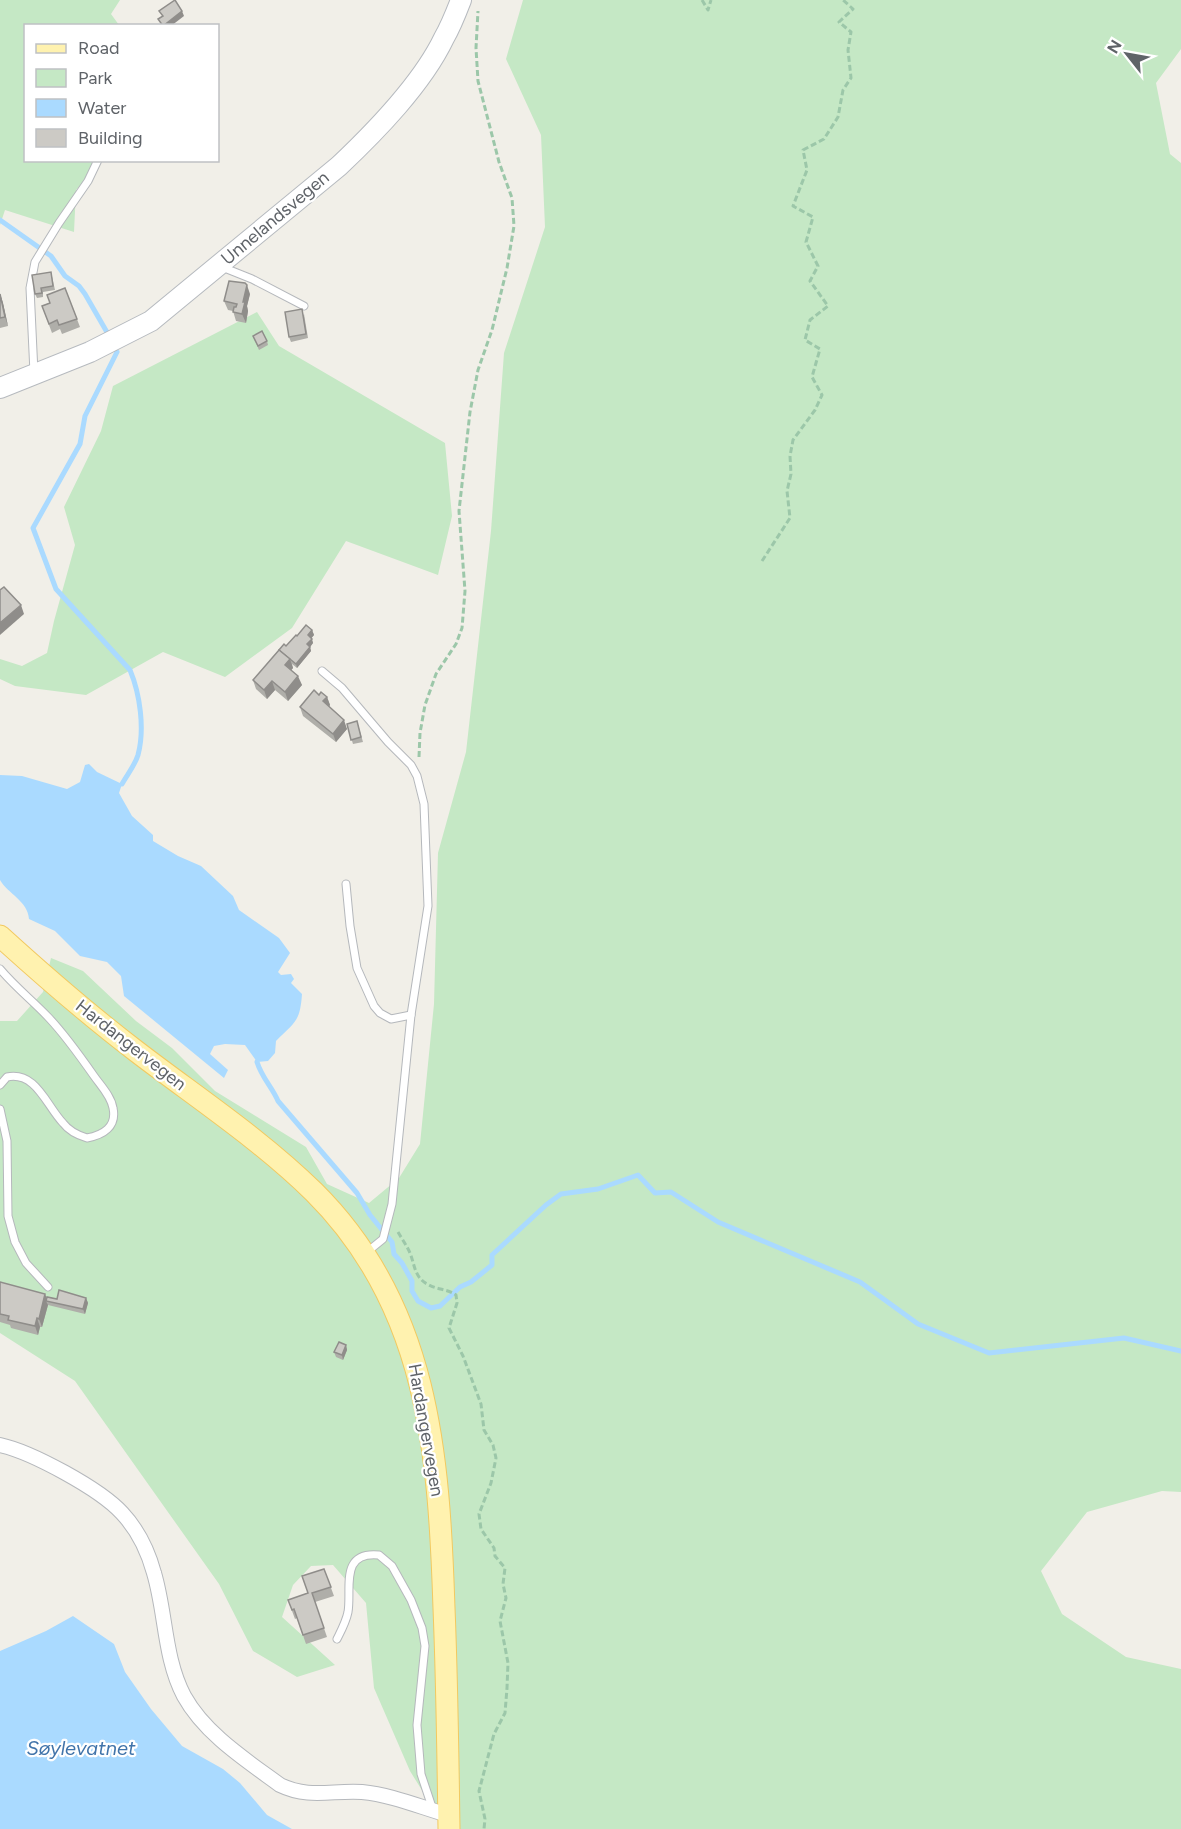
<svg xmlns="http://www.w3.org/2000/svg" width="1181" height="1829" font-family="Figtree,sans-serif">
<style>
.green{fill:#c5e8c5}
.water{fill:#aadaff}
.lines{fill:none;stroke-linecap:round;stroke-linejoin:round}
.stream{stroke:#aadaff;stroke-width:5}
.lane-casing{stroke:#b5b8bc;stroke-width:9}
.street-casing{stroke:#b5b8bc;stroke-width:16}
.secondary-casing{stroke:#b6babf;stroke-width:22}
.primary-casing{stroke:#f2c960;stroke-width:23}
.path{stroke:#9cc7a9;stroke-width:3;stroke-dasharray:6 3;stroke-linecap:butt}
.lane{stroke:#fff;stroke-width:7}
.street{stroke:#fff;stroke-width:14}
.secondary{stroke:#fff;stroke-width:20}
.primary{stroke:#fff2af;stroke-width:21}
.wall{fill:#afaea9}
.shaded-wall{fill:#8f8d8a}
.building{fill:#cccac5;stroke:#8f8d8a;stroke-width:1.5}
.labels{text-anchor:middle;dominant-baseline:central;stroke-width:4.5;stroke-linejoin:round;paint-order:stroke}
.street-label{font-size:18px;fill:#5f6368;stroke:#fff}
.water-label{font-size:20px;font-style:italic;fill:#4174aa;stroke:#fff}
</style>
<rect width="100%" height="100%" fill="#f1efe8"/>
<g class="green">
<polygon points="0,0 120,0 111,14 119,25 26,26 26,160 101,161 76,190 74,232 5,210 0,225"/>
<polygon points="523,0 1181,0 1181,49 1156,83 1170,154 1181,163 1181,1492 1162,1491 1087,1512 1041,1571 1062,1614 1126,1657 1181,1669 1181,1829 446,1829 410,1771 374,1688 366,1603 333,1565 311,1566 293,1585 282,1617 335,1665 297,1677 253,1651 219,1584 75,1381 0,1333 0,1021 17,1021 43,992 51,958 83,971 136,1021 172,1048 215,1091 306,1147 327,1184 369,1203 399,1178 420,1144 434,1004 438,853 466,752 491,531 504,353 545,227 541,135 506,59"/>
<polygon points="257,312 279,346 445,443 452,516 438,575 346,541 292,628 225,677 163,652 86,695 15,686 0,679 0,659 22,666 47,653 54,621 75,545 64,507 101,431 113,386"/>
</g>
<g class="water">
<path d="M89 764 97 772 122 784 119 793 132 816 153 835V841L178 856 201 866 233 896 239 910 279 938 290 953 278 972 281 975 291 974 294 979 291 983 302 994C300 1022 295 1022 276 1041L275 1053 268 1061 257 1062 245 1045 225 1044 214 1046 210 1054 228 1070 224 1078 124 996 121 976 107 962 80 956 55 931 29 919C28 901 8 894 0 880V775L22 776 67 789 80 782 85 765Z"/>
<polygon points="73,1616 114,1644 125,1672 151,1709 182,1746 223,1769 240,1783 267,1815 292,1829 0,1829 0,1651 46,1631"/>
</g>
<g class="lines">
<g class="stream">
<polyline points="0,220 51,256 65,276 79,286 85,294 108,334"/>
<path d="M117 352 85 416 80 444 33 528 56 589 130 670C140 694 145 729 138 755 135 765 127 775 122 784"/>
<path d="M257 1062C262 1078 272 1087 278 1101L357 1193 370 1215 392 1242 394 1254 402 1263 412 1281V1291L418 1301 431 1308 440 1306 460 1287 471 1282 492 1265V1255L546 1205 561 1194 598 1189 638 1175 655 1193 671 1192 718 1222 860 1282 918 1324 989 1353 1124 1338 1181 1351"/>
</g>
<defs>
<g id="lane">
<polyline points="221,264 227,269 252,279 304,306"/>
<polyline points="34,373 30,288 35,262 59,223 88,181 98,160"/>
<polyline points="322,671 342,688 388,742 411,765 417,776 424,804 428,906 411,1015 392,1204 383,1239 367,1252"/>
<polyline points="346,884 350,926 357,968 374,1006 380,1013 391,1019 411,1015"/>
<path d="M0 969C15 987 33 1001 49 1018 66 1036 80 1056 94 1076 101 1086 111 1096 113 1108 117 1127 103 1135 87 1138 77 1135 69 1131 63 1123 46 1105 36 1071 7 1077L0 1085"/>
<polyline points="0,1109 7,1141 8,1216 15,1242 26,1263 48,1287"/>
<path d="M337 1639C341 1631 346 1622 348 1612 352 1589 339 1551 379 1555L392 1566 411 1600 422 1628 425 1646 417 1725 421 1774 433 1810"/>
</g>
<path id="street" d="M0 1445C32 1452 100 1489 122 1513 137 1529 148 1551 154 1573 166 1613 164 1658 184 1696 205 1734 246 1760 280 1785 309 1799 332 1790 362 1792 392 1795 420 1807 448 1815"/>
<path id="secondary" d="M0 388 90 352 151 321 339 166C376 131 422 84 444 38 451 26 456 13 461 0"/>
<path id="primary" d="M0 936C44 976 89 1015 136 1051 196 1097 260 1139 314 1192 429 1306 439 1455 444 1608 447 1681 448 1755 449 1829"/>
</defs>
<use href="#lane" class="lane-casing"/>
<use href="#street" class="street-casing"/>
<use href="#secondary" class="secondary-casing"/>
<use href="#primary" class="primary-casing"/>
<g class="path">
<polyline points="702,0 708,10 711,0"/>
<polyline points="762,561 790,518 787,491 791,474 790,456 793,440 815,410 822,395 812,377 820,349 805,340 810,320 828,306 810,281 818,266 806,242 813,217 793,206 807,170 803,150 824,139 838,117 843,90 851,78 848,50 851,32 839,22 853,9 843,0"/>
<polyline points="419,757 420,733 425,705 436,674 456,644 462,628 465,591 459,511 470,412 478,370 492,330 507,268 514,226 512,198 499,162 478,81 476,48 478,11"/>
<path d="M398 1232C402 1239 407 1246 410 1253 415 1265 414 1278 429 1285 438 1290 448 1289 456 1295L457 1303 449 1328 463 1356 481 1404 484 1430 493 1445 496 1458 491 1483 479 1514 481 1529 494 1548 495 1556 505 1568 503 1584 506 1598 500 1621 508 1663 507 1688 505 1713 494 1734 479 1791 485 1819 484 1829"/>
</g>
<use href="#lane" class="lane"/>
<use href="#street" class="street"/>
<use href="#secondary" class="secondary"/>
<use href="#primary" class="primary"/>
</g>
<g class="wall">
<polygon points="51,272 55,290 43,292 43,297 37,298 35,294"/>
<polygon points="65,288 80,327 62,334 60,329 52,333 42,306 50,303"/>
<polygon points="0,294 3,303 8,326 0,328"/>
<polygon points="250,294 247,306 248,311 246,323 236,321 233,311 228,310 224,301"/>
<polygon points="304,314 308,338 291,342 289,337"/>
<polygon points="253,336 267,341 268,345 259,350"/>
<polygon points="312,630 314,635 311,638 313,643 310,647 311,651 297,668 292,664 293,668 291,670 302,685 288,701 275,690 267,699 256,689 253,680 286,646 297,636"/>
<polygon points="319,695 327,697 330,705 329,707 347,729 336,742 303,716 300,707"/>
<polygon points="357,721 363,742 353,744 347,724"/>
<polygon points="0,1282 47,1298 57,1299 86,1298 88,1303 85,1314 48,1305 42,1327 40,1327 38,1335 11,1328 10,1325 0,1322"/>
<polygon points="346,1345 347,1350 343,1360 336,1357 334,1352"/>
<polygon points="324,1569 334,1596 315,1602 327,1637 306,1644 297,1618 295,1619 288,1600 308,1593"/>
</g>
<g class="shaded-wall">
<polygon points="182,11 184,16 171,26 163,26"/>
<polygon points="247,285 250,294 247,306 248,311 246,323 242,314 243,302"/>
<polygon points="0,294 3,303 8,326 5,317"/>
<polygon points="21,605 24,614 0,635 0,623"/>
<polygon points="312,630 314,635 310,640 308,635"/>
<polygon points="312,639 313,643 310,647 311,651 297,668 296,664 307,644"/>
<polygon points="290,659 293,668 288,674 285,665"/>
<polygon points="298,676 302,685 288,701 285,692"/>
<polygon points="272,681 275,690 267,699 264,690"/>
<polygon points="327,697 330,705 326,710 323,701"/>
<polygon points="344,720 347,729 336,742 333,734"/>
<polygon points="45,1294 48,1301 46,1301 48,1305 42,1327 39,1319"/>
<polygon points="86,1298 88,1303 85,1314 83,1309"/>
<polygon points="37,1318 40,1327 38,1335 35,1326"/>
<polygon points="346,1345 347,1350 343,1360 342,1355"/>
</g>
<g class="building">
<polygon points="175,0 182,11 163,26 158,19 163,16 159,11"/>
<polygon points="51,272 53,286 41,288 42,293 35,294 32,275"/>
<polygon points="229,281 245,283 247,285 243,302 245,302 242,314 233,312 234,307 236,307 237,304 224,301"/>
<polygon points="65,288 77,319 59,325 57,320 49,324 42,306 50,303 47,295"/>
<polygon points="0,294 5,317 0,318"/>
<polygon points="302,309 306,334 289,337 285,312"/>
<polygon points="262,331 267,341 258,346 253,336"/>
<polygon points="4,587 21,605 0,623 0,590"/>
<polygon points="306,625 312,630 308,635 312,639 307,644 310,647 296,664 279,650 284,644 286,646 296,635 297,636"/>
<polygon points="279,650 290,659 285,665 298,676 285,692 272,681 264,690 253,680"/>
<polygon points="314,690 319,695 321,692 327,697 323,701 344,720 333,734 300,707"/>
<polygon points="357,721 361,737 351,740 347,724"/>
<polygon points="0,1282 45,1294 39,1319 37,1318 35,1326 8,1320 9,1316 0,1314"/>
<polygon points="59,1290 86,1298 83,1309 46,1301 47,1297 57,1299"/>
<polygon points="339,1342 346,1345 342,1355 334,1352"/>
<polygon points="324,1569 331,1587 312,1593 324,1628 303,1635 294,1609 292,1610 288,1600 308,1593 302,1576"/>
</g>
<g class="labels">
<g class="street-label">
<text transform="translate(275 218) rotate(-40)">Unnelandsvegen</text>
<text transform="translate(131 1045) rotate(38)">Hardangervegen</text>
<text transform="translate(426 1430) rotate(80)">Hardangervegen</text>
</g>
<g class="water-label">
<text x="81" y="1748">Søylevatnet</text>
</g>
</g>
<rect x="24" y="24" width="195" height="138" fill="#ffffff" stroke="#bfc1c3" stroke-width="1.5"/>
<rect x="36" y="44" width="30" height="9" fill="#fff2af" stroke="#bfc1c3" stroke-width="1.5"/>
<text x="78" y="54" font-size="18" fill="#5f6368">Road</text>
<rect x="36" y="69" width="30" height="18" fill="#c5e8c5" stroke="#bfc1c3" stroke-width="1.5"/>
<text x="78" y="84" font-size="18" fill="#5f6368">Park</text>
<rect x="36" y="99" width="30" height="18" fill="#aadaff" stroke="#bfc1c3" stroke-width="1.5"/>
<text x="78" y="114" font-size="18" fill="#5f6368">Water</text>
<rect x="36" y="129" width="30" height="18" fill="#cccac5" stroke="#bfc1c3" stroke-width="1.5"/>
<text x="78" y="144" font-size="18" fill="#5f6368">Building</text>
<g transform="translate(1127 54) rotate(301)" stroke="#ffffff" stroke-width="4.5" paint-order="stroke">
<path d="M0-4.5L10 22L0 15L-10 22Z" fill="#5f6368"/>
<text y="-9" font-size="16" font-weight="bold" text-anchor="middle" fill="#5f6368">N</text>
</g>
</svg>
